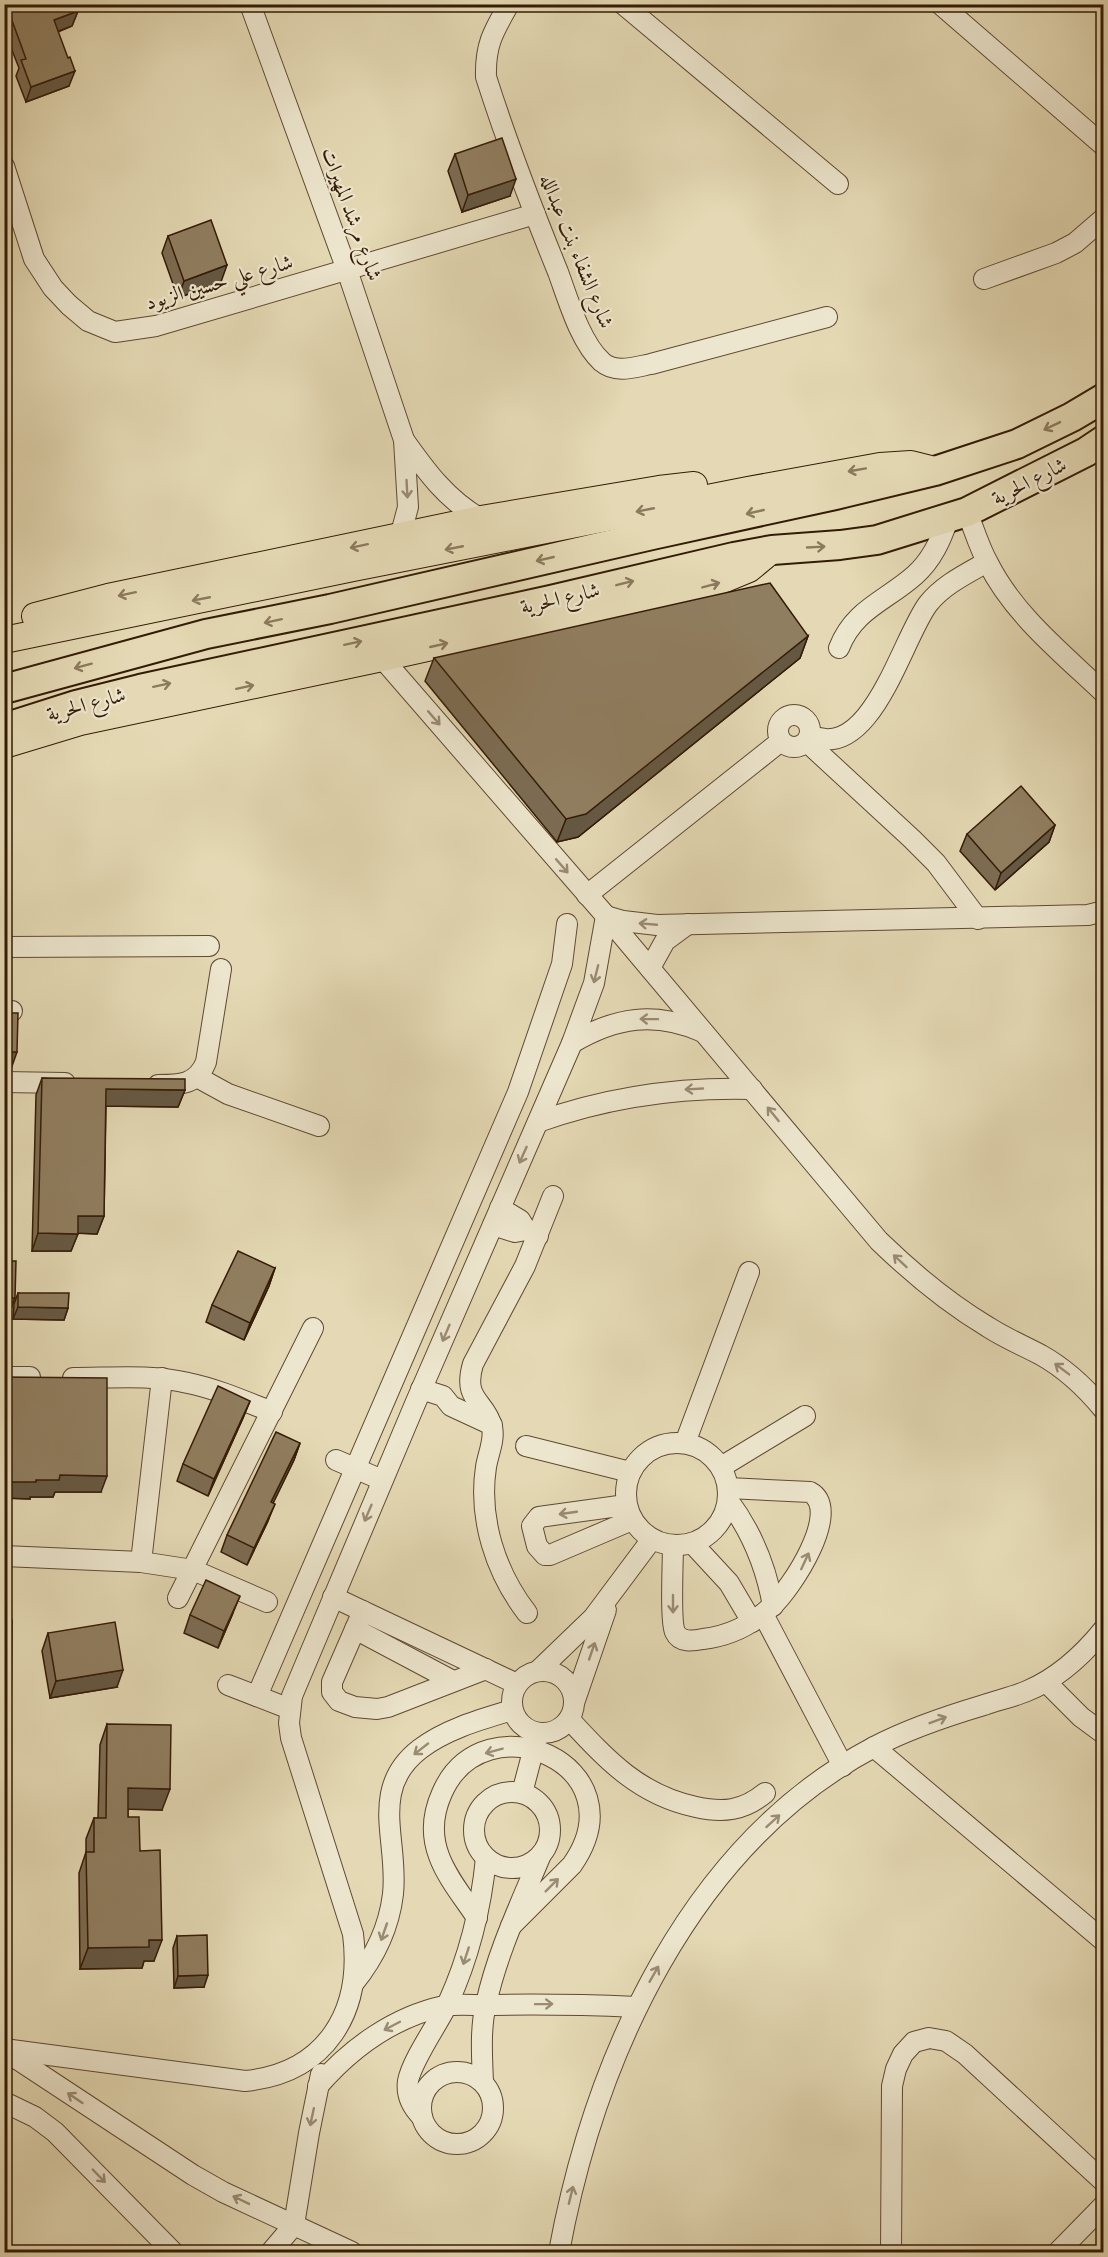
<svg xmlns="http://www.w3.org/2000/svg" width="1108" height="2257" font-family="'IM FELL Great Primer',Amiri,serif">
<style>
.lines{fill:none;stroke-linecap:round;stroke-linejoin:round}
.minor-casing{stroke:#604a32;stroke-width:22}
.major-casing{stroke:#341b06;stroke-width:28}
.highway-casing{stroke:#341b06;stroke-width:32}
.minor{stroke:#ede6ce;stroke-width:20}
.major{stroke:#e4d9b4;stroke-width:26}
.highway{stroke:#e4d9b4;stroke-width:28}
.wall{fill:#7c6c53;stroke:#341b06;stroke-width:1.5}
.shaded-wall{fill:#655843;stroke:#341b06;stroke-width:1.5}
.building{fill:#907e60;stroke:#341b06;stroke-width:1.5}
.oneway{stroke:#8c7a5d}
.oneway2{stroke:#9a8b74}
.labels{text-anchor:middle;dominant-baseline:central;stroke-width:4.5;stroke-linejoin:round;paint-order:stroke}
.street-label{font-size:21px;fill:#341b06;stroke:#ede6ce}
</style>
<rect width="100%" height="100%" fill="#e4d9b4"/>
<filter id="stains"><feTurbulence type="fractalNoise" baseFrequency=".00333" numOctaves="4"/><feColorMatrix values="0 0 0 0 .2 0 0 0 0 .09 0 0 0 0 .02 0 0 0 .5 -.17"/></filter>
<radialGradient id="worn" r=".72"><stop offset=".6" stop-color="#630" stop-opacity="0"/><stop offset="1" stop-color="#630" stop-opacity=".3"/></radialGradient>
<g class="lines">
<defs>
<g id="minor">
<polyline points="250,4 347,270 404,440 408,507 400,537"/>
<path d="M509 4C493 32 485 45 486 77 507 143 532 208 558 272 568 299 580 342 602 362 616 374 635 367 651 364L827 317"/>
<polyline points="623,4 838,184"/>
<polyline points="940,4 1104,146"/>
<polyline points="4,166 34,259 53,288 69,305 88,321 115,332 156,326 535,214"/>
<polyline points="984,279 1056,253 1075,243 1104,218"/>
<path d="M404 440C426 471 447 500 481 519"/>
<path d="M967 512C974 529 979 547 988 563 1014 615 1062 653 1104 693"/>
<path d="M839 648C854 609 886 601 915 575 932 560 941 540 948 519"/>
<path d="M382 658 606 916 879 1241C913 1274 948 1303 988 1327 1005 1338 1024 1346 1041 1355 1066 1369 1086 1388 1104 1410"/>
<circle cx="794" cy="731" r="16"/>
<path d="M810 735C871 764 902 638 928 604 943 585 966 574 987 562"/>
<polyline points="807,742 912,839 936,863 978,919"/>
<polyline points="587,895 781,741"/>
<polyline points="606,916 623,921 657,925 1088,915 1104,911"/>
<polyline points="4,947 209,946"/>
<polyline points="650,968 665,941 688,924"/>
<polyline points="4,1011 12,1011"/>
<path d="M572 1043C616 1017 655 1011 703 1032"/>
<polyline points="197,1077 228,1094 319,1126"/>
<polyline points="4,1082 65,1083"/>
<path d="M158 1085C179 1085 197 1085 206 1062L221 969"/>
<path d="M538 1122C608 1097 678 1087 752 1089"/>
<polyline points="500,1208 520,1220 526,1230 538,1236"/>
<polyline points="493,1225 515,1232 526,1230"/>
<polyline points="4,1377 30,1377"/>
<path d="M73 1378C111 1378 151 1374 188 1383 217 1389 244 1401 272 1412"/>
<polyline points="421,1389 443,1396 451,1406 492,1425"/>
<circle cx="677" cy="1494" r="51"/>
<polyline points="685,1443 749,1272"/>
<polyline points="526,1446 630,1472"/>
<polyline points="336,1460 382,1480"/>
<polyline points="721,1467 805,1416"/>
<path d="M728 1500C752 1532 766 1566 773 1606"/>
<polyline points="626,1505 539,1517 532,1526 537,1546 545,1555 550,1555 632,1520"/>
<polyline points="692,1543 729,1583 752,1622"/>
<path d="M673 1545C673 1561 670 1621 675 1632 680 1643 693 1641 703 1639 729 1636 753 1624 772 1606 791 1589 843 1510 810 1492L728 1488"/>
<polyline points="4,1556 141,1562 193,1570 267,1602"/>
<polyline points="141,1562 162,1378"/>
<polyline points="333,1597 517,1684"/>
<polyline points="178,1598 313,1328"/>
<polyline points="363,1611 332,1682 332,1692 339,1701 355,1707 377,1709 388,1707 486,1669"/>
<path d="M527 1613C496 1573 478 1519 486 1467 488 1454 495 1440 492 1427 486 1401 462 1401 473 1364L525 1266 553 1196"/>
<polyline points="763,1614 843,1766"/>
<polyline points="355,1629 453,1681"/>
<polyline points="539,1670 593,1618 652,1539"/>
<circle cx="543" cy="1702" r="31"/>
<polyline points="1046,1682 1081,1717 1104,1734"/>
<polyline points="228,1685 290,1709"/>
<polyline points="257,1696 518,1092 562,964 567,924"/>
<polyline points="574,1703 606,1610"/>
<path d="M569 1719C607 1760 639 1795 696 1807 723 1813 743 1811 765 1793"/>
<polyline points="874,1747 1104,1941"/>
<circle cx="512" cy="1830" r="38"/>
<polyline points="522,1793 537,1736"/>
<path d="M477 1918C464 1898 447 1878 439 1856 431 1835 433 1813 442 1793 484 1697 642 1765 572 1865L511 1926"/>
<path d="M353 1984C375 1957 389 1928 393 1894 399 1841 368 1789 420 1749 446 1729 482 1719 512 1710"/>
<path d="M4 2049 245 2081C326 2073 363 2012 353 1934L291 1738 289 1723 292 1696 415 1404 572 1043 594 983 606 916"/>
<polyline points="5,2051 193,2175 223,2192 352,2252"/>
<circle cx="457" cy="2108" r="36"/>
<path d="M483 2082C482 2056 480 2029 486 2004 497 1953 520 1905 540 1857"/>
<path d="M318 2086C351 2048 394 2017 444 2006 460 2003 478 2006 494 2005 542 2004 589 2005 637 2007"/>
<polyline points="4,2102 35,2117 55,2132 173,2252"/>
<path d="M422 2117C412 2107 406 2095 408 2081 412 2060 438 2024 448 2003 469 1957 481 1909 486 1858"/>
<polyline points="271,2252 294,2225 309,2133 321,2074"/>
<path d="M559 2252C595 2057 690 1844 874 1747 908 1729 947 1716 984 1705 998 1700 1013 1697 1027 1691 1058 1678 1083 1655 1104 1629"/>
<polyline points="891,2252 892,2086 896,2069 903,2054 914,2042 929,2038 946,2041 965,2054 1104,2182"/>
<polyline points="1058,2252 1104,2205"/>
</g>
<g id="major">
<polyline points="35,616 108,597 481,519 659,489 694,485"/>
<polyline points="4,640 353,568 748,490 880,466 911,464 935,470"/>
<polyline points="4,745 80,722 382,658 708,586 749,569 772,550"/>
</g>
<g id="highway">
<polyline points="4,689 206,634 330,609 652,535 835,495 935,471 1017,444 1072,417 1104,398"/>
<polyline points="4,728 76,705 140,689 551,600 734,557 772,550 840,545 877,540 967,512 1086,452 1104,440"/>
</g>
</defs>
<use href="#minor" class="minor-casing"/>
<use href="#major" class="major-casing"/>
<use href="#highway" class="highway-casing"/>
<use href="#minor" class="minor"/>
<use href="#major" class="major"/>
<use href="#highway" class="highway"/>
</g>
<g class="wall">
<polygon points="4,4 76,4 78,11 72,26 58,32 69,86 26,102 16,76 19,68 4,30"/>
<polygon points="455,154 510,196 462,212 448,171"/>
<polygon points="168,236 221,282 178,298 162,253"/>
<polygon points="808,636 800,658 578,837 557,842 425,681 434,658"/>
<polygon points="1055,825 1049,842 995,890 960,851 967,834"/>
<polygon points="42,1078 185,1090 178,1107 106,1106 104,1216 97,1234 78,1233 71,1251 32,1251 36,1095"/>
<polygon points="275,1268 269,1286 244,1340 206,1322 212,1305"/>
<polygon points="18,1293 68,1308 64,1320 13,1319 14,1304"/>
<polygon points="4,1377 101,1492 55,1492 53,1497 30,1497 30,1499 4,1498"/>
<polygon points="250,1401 243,1418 208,1496 177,1481 183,1464"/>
<polygon points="300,1443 294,1460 273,1503 268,1521 247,1565 221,1552 227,1535"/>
<polygon points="233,1613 218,1648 184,1633 190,1615"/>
<polygon points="48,1633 117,1687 50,1698 42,1651"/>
<polygon points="107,1724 162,1810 128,1809 128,1817 140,1851 154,1961 144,1961 142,1968 80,1969 79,1873 86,1852 86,1839 94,1818 98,1818 100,1745"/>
<polygon points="177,1936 204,1987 174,1988 173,1948"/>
</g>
<g class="shaded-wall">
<polygon points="78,11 72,26 48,35 54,20"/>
<polygon points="75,71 69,86 26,102 31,87"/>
<polygon points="516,179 510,196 462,212 468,195"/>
<polygon points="227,265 221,282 178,298 184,281"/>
<polygon points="808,636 800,658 578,837 557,842 566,819"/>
<polygon points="1055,825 1049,842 995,890 1001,873"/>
<polygon points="4,1052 17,1052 11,1069 4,1069"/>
<polygon points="106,1089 185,1090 178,1107 100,1106"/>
<polygon points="78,1216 104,1216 97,1234 72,1233"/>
<polygon points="38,1233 78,1234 71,1251 32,1251"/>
<polygon points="275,1268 269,1286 244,1340 250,1323"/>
<polygon points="4,1298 15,1298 9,1315 4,1315"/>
<polygon points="18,1307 68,1308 64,1320 13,1319"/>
<polygon points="250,1401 243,1418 208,1496 214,1479"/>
<polygon points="300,1443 294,1460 265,1520 271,1502"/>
<polygon points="60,1475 107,1476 101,1492 55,1492 53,1497 30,1497 30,1499 4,1498 4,1489 7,1482 36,1480"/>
<polygon points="275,1504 268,1521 247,1565 254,1548"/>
<polygon points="240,1596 233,1613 218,1648 224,1631"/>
<polygon points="123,1670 117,1687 50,1698 56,1681"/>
<polygon points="4,1723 11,1723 5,1741"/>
<polygon points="128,1788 170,1789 162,1810 121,1809"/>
<polygon points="149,1940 162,1940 154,1961 144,1961 142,1968 80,1969 88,1948"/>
<polygon points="208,1975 204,1987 174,1988 178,1976"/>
</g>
<g class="building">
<polygon points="6,4 76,4 78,11 54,20 68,58 70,57 75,71 31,87 21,60 26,59"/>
<polygon points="502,138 516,179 468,195 455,154"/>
<polygon points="211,220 227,265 184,281 168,236"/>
<polygon points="770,583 808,636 586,814 566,819 434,658"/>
<polygon points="1021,786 1055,825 1001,873 967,834"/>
<polygon points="4,1013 18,1013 17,1052 4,1052"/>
<polygon points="42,1078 185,1079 185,1090 106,1089 104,1216 78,1216 78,1234 38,1233"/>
<polygon points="238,1251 275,1268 250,1323 212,1305"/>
<polygon points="4,1261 16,1261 15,1298 4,1298"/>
<polygon points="18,1293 69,1293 68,1308 18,1307"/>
<polygon points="4,1377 107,1378 107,1476 60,1475 59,1480 36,1480 36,1482 7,1482 7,1464 4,1464"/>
<polygon points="218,1386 250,1401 214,1479 183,1464"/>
<polygon points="276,1432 300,1443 271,1502 275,1504 254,1548 227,1535"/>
<polygon points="206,1580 240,1596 224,1631 190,1615"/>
<polygon points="4,1620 12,1620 11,1723 4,1723"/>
<polygon points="115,1622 123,1670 56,1681 48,1633"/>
<polygon points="107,1724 171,1725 170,1789 128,1788 128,1817 139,1817 140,1851 160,1850 162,1940 149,1940 149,1947 88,1948 86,1852 94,1852 94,1818 106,1818"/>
<polygon points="207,1935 208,1975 178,1976 177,1936"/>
</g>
<defs><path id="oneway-shaft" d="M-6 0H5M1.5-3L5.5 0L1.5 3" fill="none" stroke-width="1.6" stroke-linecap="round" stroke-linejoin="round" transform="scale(1.5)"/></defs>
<g class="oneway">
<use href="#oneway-shaft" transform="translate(1052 426) rotate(154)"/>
<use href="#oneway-shaft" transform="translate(857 470) rotate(170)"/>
<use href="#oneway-shaft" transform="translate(645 510) rotate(169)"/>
<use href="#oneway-shaft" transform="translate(755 512) rotate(167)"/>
<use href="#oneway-shaft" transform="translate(359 546) rotate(168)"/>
<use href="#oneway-shaft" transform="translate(816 547) rotate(-3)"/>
<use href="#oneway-shaft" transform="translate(454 548) rotate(169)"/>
<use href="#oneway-shaft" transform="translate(545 559) rotate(167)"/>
<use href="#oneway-shaft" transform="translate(625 583) rotate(-14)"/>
<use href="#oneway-shaft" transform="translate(711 585) rotate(-15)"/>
<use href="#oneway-shaft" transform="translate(127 594) rotate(168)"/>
<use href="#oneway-shaft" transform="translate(201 599) rotate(169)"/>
<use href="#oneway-shaft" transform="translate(273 621) rotate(168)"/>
<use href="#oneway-shaft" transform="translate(353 643) rotate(-12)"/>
<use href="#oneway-shaft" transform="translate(439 645) rotate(-13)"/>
<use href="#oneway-shaft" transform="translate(83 666) rotate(165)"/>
<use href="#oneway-shaft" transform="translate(162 685) rotate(-12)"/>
<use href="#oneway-shaft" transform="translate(245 687) rotate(-12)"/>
</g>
<g class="oneway2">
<use href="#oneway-shaft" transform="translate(407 489) rotate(87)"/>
<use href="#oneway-shaft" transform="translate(434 718) rotate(49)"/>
<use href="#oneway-shaft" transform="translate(562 866) rotate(49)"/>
<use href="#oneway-shaft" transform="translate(648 924) rotate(-175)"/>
<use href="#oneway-shaft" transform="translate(596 974) rotate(104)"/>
<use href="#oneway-shaft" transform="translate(649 1019) rotate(-179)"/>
<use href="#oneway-shaft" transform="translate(694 1089) rotate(177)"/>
<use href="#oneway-shaft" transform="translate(773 1114) rotate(-129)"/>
<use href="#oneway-shaft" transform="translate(523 1155) rotate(114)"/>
<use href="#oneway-shaft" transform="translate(900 1261) rotate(-137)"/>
<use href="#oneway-shaft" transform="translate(446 1333) rotate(113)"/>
<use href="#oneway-shaft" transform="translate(1062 1369) rotate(-143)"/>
<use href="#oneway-shaft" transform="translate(368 1513) rotate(113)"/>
<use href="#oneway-shaft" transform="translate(568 1513) rotate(172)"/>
<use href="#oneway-shaft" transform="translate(805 1561) rotate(-65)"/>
<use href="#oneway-shaft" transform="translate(673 1604) rotate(90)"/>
<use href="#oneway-shaft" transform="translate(592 1651) rotate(-71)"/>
<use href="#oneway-shaft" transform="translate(938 1720) rotate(-21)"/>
<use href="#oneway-shaft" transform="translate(421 1749) rotate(142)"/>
<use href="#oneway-shaft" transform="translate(494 1751) rotate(165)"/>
<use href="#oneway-shaft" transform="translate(773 1821) rotate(-42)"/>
<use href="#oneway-shaft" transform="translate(552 1885) rotate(-45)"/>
<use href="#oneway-shaft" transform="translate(384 1932) rotate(109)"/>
<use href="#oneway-shaft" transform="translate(466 1956) rotate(108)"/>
<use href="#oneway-shaft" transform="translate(654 1974) rotate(-60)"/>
<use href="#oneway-shaft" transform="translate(544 2004) rotate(-1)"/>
<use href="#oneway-shaft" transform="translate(392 2026) rotate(152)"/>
<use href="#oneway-shaft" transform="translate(75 2098) rotate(-146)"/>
<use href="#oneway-shaft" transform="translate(312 2117) rotate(102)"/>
<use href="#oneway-shaft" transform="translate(99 2176) rotate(46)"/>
<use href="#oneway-shaft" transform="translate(571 2195) rotate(-76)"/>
<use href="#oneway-shaft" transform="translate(241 2200) rotate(-154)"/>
</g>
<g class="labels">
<g class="street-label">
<text transform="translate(352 214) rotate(70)">شارع مرشد المهيرات</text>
<text transform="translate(577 251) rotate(68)">شارع الشفاء بنت عبدالله</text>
<text transform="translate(219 282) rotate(-16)">شارع علي حسين الزيود</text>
<text transform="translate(1029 481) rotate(-27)">شارع الحرية</text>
<text transform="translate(560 598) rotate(-13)">شارع الحرية</text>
<text transform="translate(86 704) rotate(-15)">شارع الحرية</text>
</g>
</g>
<rect width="1108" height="2257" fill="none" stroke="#e4d9b4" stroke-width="24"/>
<rect x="6" y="6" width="1096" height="2245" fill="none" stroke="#341b06" stroke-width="3"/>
<rect x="12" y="12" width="1084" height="2233" fill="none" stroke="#341b06" stroke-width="1.5"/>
<rect width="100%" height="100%" filter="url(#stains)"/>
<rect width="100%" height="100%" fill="url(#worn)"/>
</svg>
